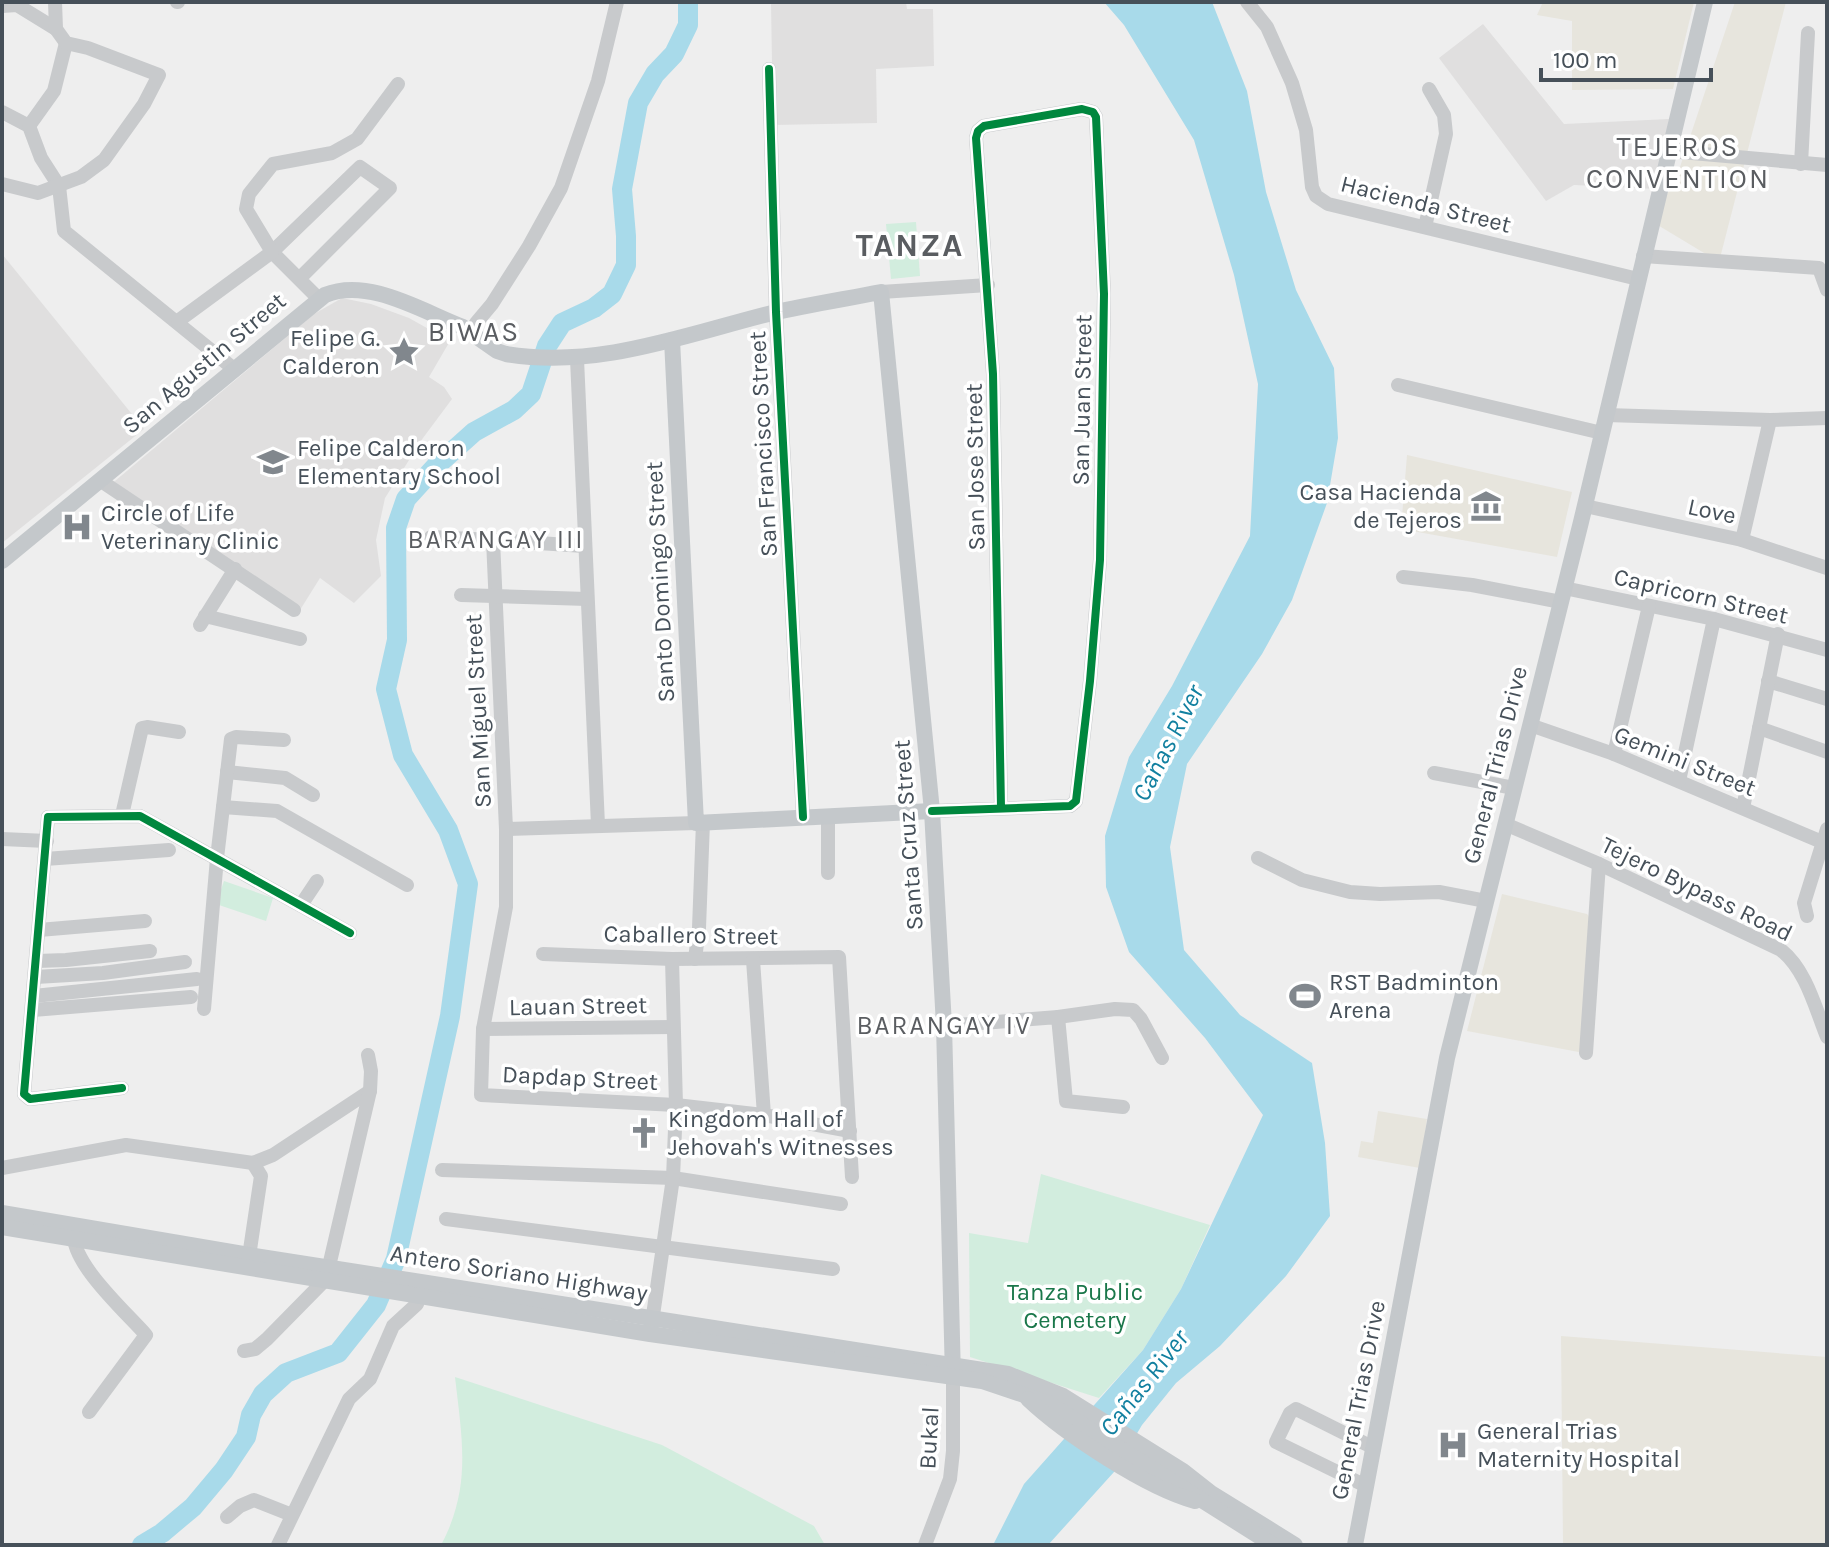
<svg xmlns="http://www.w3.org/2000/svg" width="1829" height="1547" font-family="Karla,sans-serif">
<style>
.commercial{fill:#e7e5dd}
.education{fill:#e0dfdf}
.green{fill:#d2edde}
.water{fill:#a8daea}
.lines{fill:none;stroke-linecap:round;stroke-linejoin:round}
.river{stroke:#a8daea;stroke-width:20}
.minor{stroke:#c8cacc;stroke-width:14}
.major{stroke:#c4c8cb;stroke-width:16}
.cycleway-casing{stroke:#fff;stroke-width:13}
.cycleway{stroke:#00873e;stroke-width:8}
.labels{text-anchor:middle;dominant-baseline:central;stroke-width:7;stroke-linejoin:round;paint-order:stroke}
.street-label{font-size:24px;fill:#465059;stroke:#fff}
.poi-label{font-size:24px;fill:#465059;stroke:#fff;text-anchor:start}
.park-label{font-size:24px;fill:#1a774a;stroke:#fff}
.neighbourhood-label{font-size:26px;letter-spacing:2px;fill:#5a5d61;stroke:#fff}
.water-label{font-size:26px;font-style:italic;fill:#1280a0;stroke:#fff}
.quarter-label{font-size:28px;letter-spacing:2px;fill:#5a5d61;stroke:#fff}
.district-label{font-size:32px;font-weight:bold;letter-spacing:2px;fill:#5a5d61;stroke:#fff}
</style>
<rect width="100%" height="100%" fill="#eee"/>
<g class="commercial">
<polygon points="1543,2 1694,2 1673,89 1572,90 1572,21 1537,15"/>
<polygon points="1735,2 1786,2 1719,262 1651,221 1676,179"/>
<polygon points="1407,455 1572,492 1557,557 1401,529"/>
<polygon points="1502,894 1587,914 1595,924 1584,1053 1467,1031"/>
<polygon points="1378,1111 1427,1119 1420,1168 1358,1157 1361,1141 1373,1143"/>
<polygon points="1561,1336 1827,1357 1827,1545 1563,1545"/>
</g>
<g class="education">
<polygon points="771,2 906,2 907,9 933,9 934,66 876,69 877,123 773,125"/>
<polygon points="1483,24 1564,124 1669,119 1657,189 1574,185 1546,201 1439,58"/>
<polygon points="2,254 144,429 2,543"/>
<polygon points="342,298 371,304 409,318 450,341 429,377 444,387 452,399 423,438 385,498 376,540 381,576 354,603 320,578 300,610 109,486 314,314"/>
</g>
<g class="green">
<polygon points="916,222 920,276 891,279 886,224"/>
<polygon points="224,881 273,898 266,921 216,904"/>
<polygon points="1041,1174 1210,1225 1181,1289 1143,1350 1099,1398 970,1357 969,1233 1028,1243"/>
<path d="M455 1377 662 1445 814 1526 825 1545H441C472 1487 462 1439 455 1377Z"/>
</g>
<polygon class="water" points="1104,2 1212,2 1247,91 1266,192 1296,290 1334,368 1338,438 1327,503 1292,600 1262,654 1187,764 1170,847 1184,950 1240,1015 1312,1063 1325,1143 1330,1216 1286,1276 1220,1346 1176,1383 1142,1425 1114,1472 1048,1545 993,1545 1024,1484 1143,1350 1181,1289 1263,1115 1205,1038 1129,952 1106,887 1105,836 1129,757 1172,686 1250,536 1258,384 1234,275 1194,140 1124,25"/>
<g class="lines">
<polyline class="river" points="142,1545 162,1533 193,1507 224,1470 246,1437 251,1415 263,1394 286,1373 338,1353 376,1305 396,1259 450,1016 468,884 448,830 403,755 386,689 397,640 396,528 406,499 436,466 474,432 514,410 531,394 547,346 562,323 594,308 612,294 626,265 626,236 622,189 638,103 655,74 674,54 688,25 688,2"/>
<g class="minor">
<polyline points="177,2 178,2"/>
<polyline points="1247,2 1267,27 1292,83 1306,130 1312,187 1316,196 1328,204 1638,279"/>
<polyline points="2,6 17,5 56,29"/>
<polyline points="769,69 776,312 803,817"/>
<polyline points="2,112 29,126 41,158 59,186 64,231 234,369"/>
<polyline points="29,126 54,91 66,43"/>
<polyline points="1669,151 1827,165"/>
<polyline points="1801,164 1808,33"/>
<polyline points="2,184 38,193 81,177 104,160 144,104 159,75 88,48 66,43 56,29 55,2"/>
<polyline points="1425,227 1446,134 1444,115 1429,89"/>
<polyline points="1643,256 1819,268 1827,290"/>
<polyline points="299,279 390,188 360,167 272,252 319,299"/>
<polyline points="881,292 988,285"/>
<polyline points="178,321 272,252 246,209 249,194 273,164 332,153 357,139 398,84"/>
<polyline points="476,323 492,304 529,246 561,188 598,81 617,2"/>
<polyline points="577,359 598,825"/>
<polyline points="1398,385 1602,433"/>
<polyline points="1606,415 1770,420 1827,418"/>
<polyline points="101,481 294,610"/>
<polyline points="1585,506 1742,540 1827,568"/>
<polyline points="431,537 493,540"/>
<polyline points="1742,540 1770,420"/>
<polyline points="584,546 493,540 506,829 696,823"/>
<polyline points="1403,577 1472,585 1561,602"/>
<polyline points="1564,588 1714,619 1827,650"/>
<polyline points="461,595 587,599"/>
<polyline points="205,616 300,639"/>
<polyline points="200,625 235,569"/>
<polyline points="1768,681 1827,699"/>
<polyline points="1530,725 1614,754 1822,842"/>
<polyline points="1759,728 1827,752"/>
<polyline points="1614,754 1649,606"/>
<polyline points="227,772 285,778 313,795"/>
<polyline points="1434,773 1514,788"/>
<polyline points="1679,781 1714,619"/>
<polyline points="223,807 277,811 407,885"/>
<polyline points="1743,808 1778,634"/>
<polyline points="932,811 1070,806 1076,801 1090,681 1100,560 1104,294 1096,117 1093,112 1082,109 984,126 978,131 976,138 993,374 1001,807"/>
<polyline points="122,815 142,728 147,727 179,732"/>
<path d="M1505 824 1599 864 1781 950C1806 970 1815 1007 1827 1037"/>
<polyline points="506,829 506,907 483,1029 481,1095 676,1105 764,1115 850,1131"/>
<polyline points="2,839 47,841"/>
<polyline points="1258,858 1302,880 1350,892 1380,894 1439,892 1486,901"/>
<polyline points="45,859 169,850"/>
<polyline points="828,873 828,816"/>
<polyline points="301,905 317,881"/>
<polyline points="1807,916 1804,903 1827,829"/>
<polyline points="39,930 145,921"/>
<polyline points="543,954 672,959 839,957 852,1177"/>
<polyline points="695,959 699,928 703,822"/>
<polyline points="753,960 764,1115"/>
<polyline points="37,961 66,960 150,951"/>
<polyline points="36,977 103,973 185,962"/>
<polyline points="34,996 197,979"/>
<polyline points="204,1009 217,858 231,739 236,737 284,740"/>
<polyline points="33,1010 191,997"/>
<polyline points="1058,1017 1115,1009 1133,1010 1141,1019 1162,1058"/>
<polyline points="944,1026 1058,1017 1066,1101 1123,1107"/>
<polyline points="483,1029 673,1027"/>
<polyline points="1586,1053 1599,864"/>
<polyline points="122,1088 30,1099 24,1094 48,817 140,816 350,933"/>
<polyline points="2,1168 126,1145 253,1163 273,1155 370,1091"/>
<polyline points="442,1170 673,1178 841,1204"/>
<polyline points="446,1219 833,1269"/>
<path d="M74 1230C68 1261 126 1312 146 1335L89 1412"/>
<polyline points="248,1263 261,1176 253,1163"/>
<polyline points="651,1329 673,1178 676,1105 672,959"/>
<polyline points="244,1351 255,1349 267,1339 326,1279 370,1091 371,1071 368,1055"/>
<polyline points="1366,1486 1276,1442 1290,1413 1296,1409 1374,1448"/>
<polyline points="227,1517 240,1506 254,1500 292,1515"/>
<polyline points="278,1545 349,1399 370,1379 393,1326 417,1304 423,1287"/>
<polyline points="925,1545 950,1479 953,1451 953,1377"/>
</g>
<g class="major">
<path d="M477 337 497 351 506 354C598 369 684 335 772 313 808 305 845 299 881 292L932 811 944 1025 953 1377"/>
<polyline points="672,340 696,823 932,811"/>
<path d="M2 561 325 295C369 277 423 312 463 327"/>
<polyline points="2,1213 249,1255 1008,1374 1063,1396 1183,1471 1211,1493 1295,1545"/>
<polyline points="2,1227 650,1334 982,1381 1048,1403 1273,1545"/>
<path d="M1028 1399C1065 1434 1147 1488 1195 1501"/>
<polyline points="1355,1545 1447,1058 1581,522 1705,2"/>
</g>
<defs>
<g id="cycleway">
<polyline points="769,69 776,312 803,817"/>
<polyline points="932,811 1070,806 1076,801 1090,681 1100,560 1104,294 1096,117 1093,112 1082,109 984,126 978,131 976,138 993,374 1001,807"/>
<polyline points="122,1088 30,1099 24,1094 48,817 140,816 350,933"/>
</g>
</defs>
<use href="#cycleway" class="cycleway-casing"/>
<use href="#cycleway" class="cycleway"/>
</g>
<defs>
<symbol id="sight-bare" viewBox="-9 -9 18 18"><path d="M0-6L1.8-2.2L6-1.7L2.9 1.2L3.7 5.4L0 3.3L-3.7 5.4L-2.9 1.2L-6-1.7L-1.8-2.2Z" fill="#81878d" stroke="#fff" stroke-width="2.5" paint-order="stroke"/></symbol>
<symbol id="school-bare" viewBox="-9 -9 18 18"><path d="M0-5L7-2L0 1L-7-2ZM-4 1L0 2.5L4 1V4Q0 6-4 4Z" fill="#81878d" stroke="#fff" stroke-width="2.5" paint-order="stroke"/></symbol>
<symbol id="museum-bare" viewBox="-9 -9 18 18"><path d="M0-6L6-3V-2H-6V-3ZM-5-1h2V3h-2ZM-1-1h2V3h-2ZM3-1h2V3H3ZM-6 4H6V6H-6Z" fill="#81878d" stroke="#fff" stroke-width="2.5" paint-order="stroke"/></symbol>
<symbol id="hospital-bare" viewBox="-9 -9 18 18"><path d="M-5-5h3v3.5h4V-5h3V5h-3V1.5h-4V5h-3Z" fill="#81878d" stroke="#fff" stroke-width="2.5" paint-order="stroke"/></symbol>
<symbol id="stadium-bare" viewBox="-9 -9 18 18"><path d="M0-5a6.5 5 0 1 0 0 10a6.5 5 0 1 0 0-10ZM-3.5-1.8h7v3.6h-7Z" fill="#81878d" stroke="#fff" stroke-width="2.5" paint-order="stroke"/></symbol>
<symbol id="church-bare" viewBox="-9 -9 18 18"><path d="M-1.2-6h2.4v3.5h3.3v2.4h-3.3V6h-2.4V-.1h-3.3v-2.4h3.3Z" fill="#81878d" stroke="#fff" stroke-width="2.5" paint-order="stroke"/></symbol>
</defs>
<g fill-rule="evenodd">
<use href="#sight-bare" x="382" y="330" width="44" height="44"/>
<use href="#school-bare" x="251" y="440" width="44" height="44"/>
<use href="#museum-bare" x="1464" y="484" width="44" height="44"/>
<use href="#hospital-bare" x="55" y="505" width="44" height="44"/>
<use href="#stadium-bare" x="1283" y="974" width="44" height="44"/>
<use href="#church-bare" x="622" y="1111" width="44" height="44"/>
<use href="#hospital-bare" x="1431" y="1423" width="44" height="44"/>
</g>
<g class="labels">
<g class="street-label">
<text transform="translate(1426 204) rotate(14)">Hacienda Street</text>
<text transform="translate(204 363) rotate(-40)">San Agustin Street</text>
<text transform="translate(1082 400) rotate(-89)">San Juan Street</text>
<text transform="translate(763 444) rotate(-93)">San Francisco Street</text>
<text transform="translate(975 467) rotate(-91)">San Jose Street</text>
<text transform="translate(1712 511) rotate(12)">Love</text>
<text transform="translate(660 582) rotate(-93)">Santo Domingo Street</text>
<text transform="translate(1701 596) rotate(13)">Capricorn Street</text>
<text transform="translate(478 711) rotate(-93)">San Miguel Street</text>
<text transform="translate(1685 761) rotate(22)">Gemini Street</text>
<text transform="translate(1495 765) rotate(-76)">General Trias Drive</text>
<text transform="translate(908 835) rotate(-94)">Santa Cruz Street</text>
<text transform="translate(1697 889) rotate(26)">Tejero Bypass Road</text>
<text transform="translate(691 935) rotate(1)">Caballero Street</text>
<text transform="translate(578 1006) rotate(-1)">Lauan Street</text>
<text transform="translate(580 1078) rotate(3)">Dapdap Street</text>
<text transform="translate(519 1273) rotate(9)">Antero Soriano Highway</text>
<text transform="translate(1358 1400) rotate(-79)">General Trias Drive</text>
<text transform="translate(929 1438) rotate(-87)">Bukal</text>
</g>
<g class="poi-label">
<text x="380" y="338" text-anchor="end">Felipe G.<tspan x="380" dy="28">Calderon</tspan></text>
<text x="297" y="448">Felipe Calderon<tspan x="297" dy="28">Elementary School</tspan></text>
<text x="1462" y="492" text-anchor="end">Casa Hacienda<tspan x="1462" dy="28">de Tejeros</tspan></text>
<text x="101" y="513">Circle of Life<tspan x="101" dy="28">Veterinary Clinic</tspan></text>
<text x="1329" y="982">RST Badminton<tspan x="1329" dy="28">Arena</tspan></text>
<text x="668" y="1119">Kingdom Hall of<tspan x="668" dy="28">Jehovah's Witnesses</tspan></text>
<text x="1477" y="1431">General Trias<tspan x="1477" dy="28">Maternity Hospital</tspan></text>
</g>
<g class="park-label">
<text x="1075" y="1292">Tanza Public<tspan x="1075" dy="28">Cemetery</tspan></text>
</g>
<g class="neighbourhood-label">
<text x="496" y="539">BARANGAY III</text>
<text x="944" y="1025">BARANGAY IV</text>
</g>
<g class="water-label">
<text transform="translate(1168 743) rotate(-63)">Cañas River</text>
<text transform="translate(1144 1383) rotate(-52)">Cañas River</text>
</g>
<g class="quarter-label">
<text x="1678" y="146">TEJEROS<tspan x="1678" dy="32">CONVENTION</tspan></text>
<text x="474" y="331">BIWAS</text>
</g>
<g class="district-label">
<text x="910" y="245">TANZA</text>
</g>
</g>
<rect width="1829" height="1547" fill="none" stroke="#465059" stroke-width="8"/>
<path d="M1541 68v12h170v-12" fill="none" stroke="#465059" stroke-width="4"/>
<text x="1553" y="68" font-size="24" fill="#465059" stroke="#ffffff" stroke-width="6" paint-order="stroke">100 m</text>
</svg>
